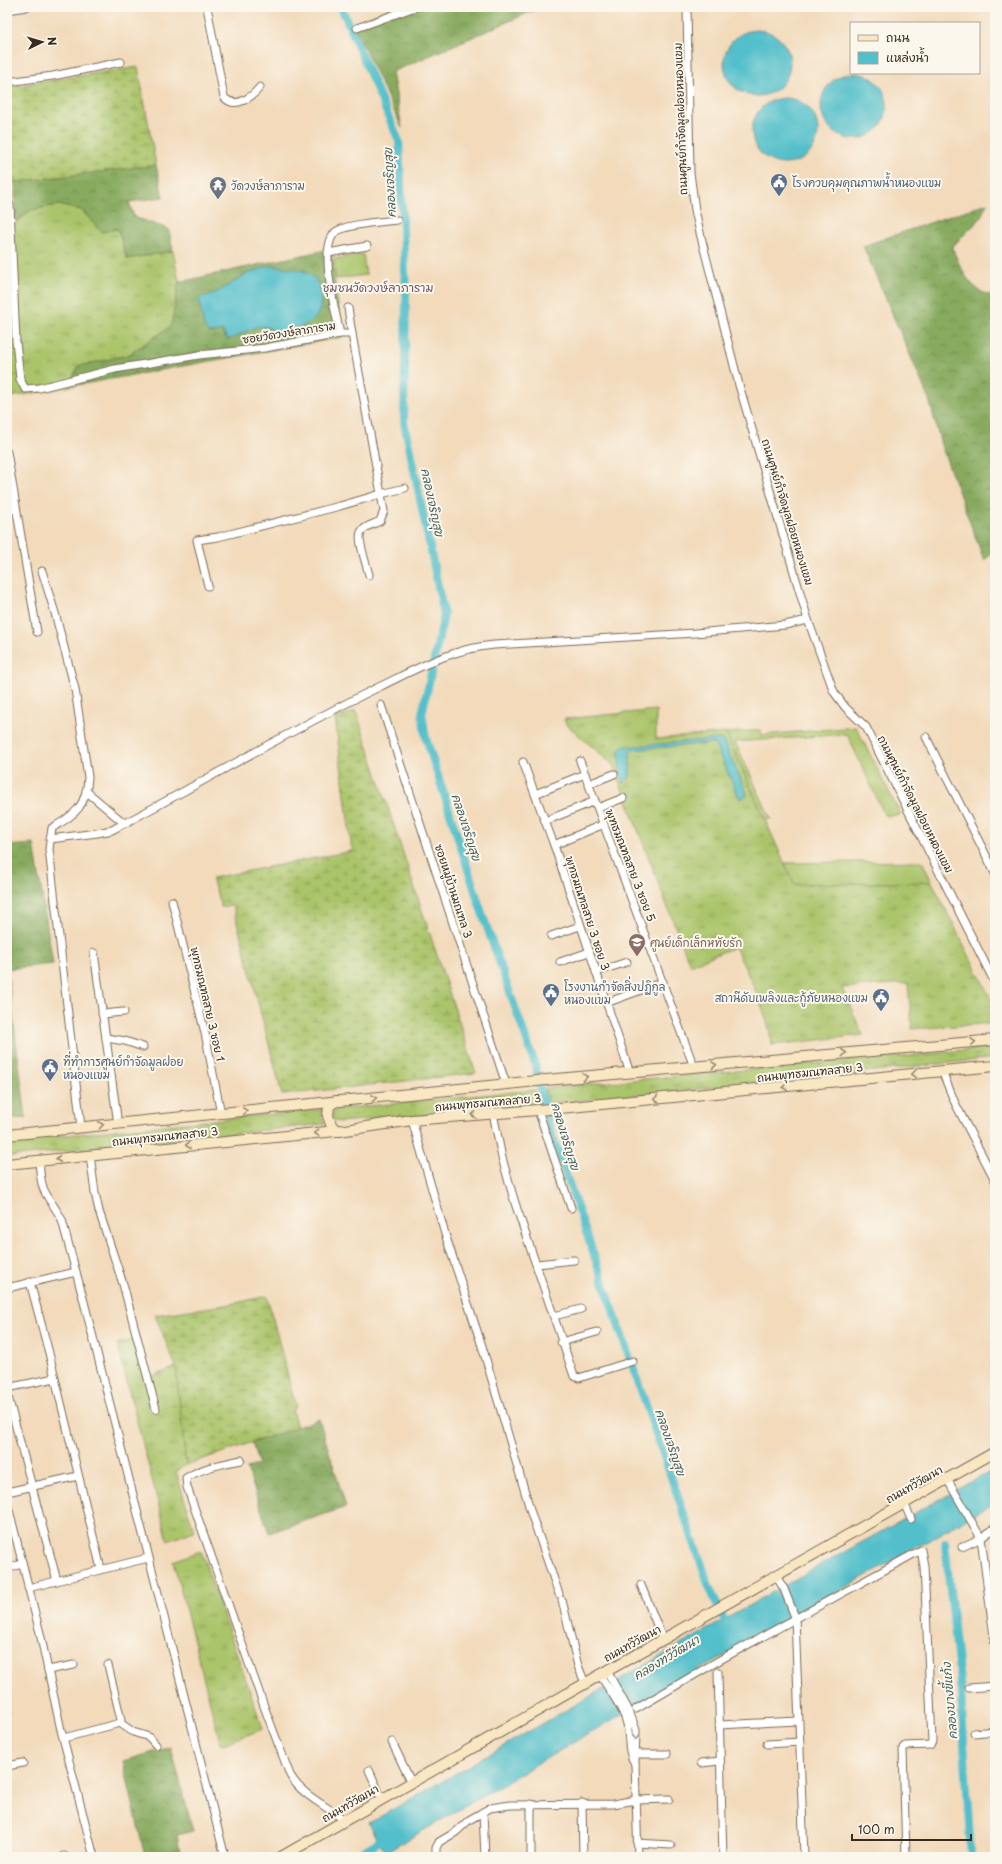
<svg xmlns="http://www.w3.org/2000/svg" width="1002" height="1864" font-family="'Playpen Sans','Playpen Sans Thai',sans-serif">
<style>
.grass{fill:url(#grass-tufts);stroke:#727744;fill-rule:evenodd}
.forest{fill:url(#forest-crowns);stroke:#616a3e;fill-rule:evenodd}
.wetland{fill:url(#wetland-marsh);stroke:#727744}
.garden{fill:#aac46a;stroke:#727744}
.water{fill:#52bfca;stroke:#467474}
.lines{fill:none;stroke-linecap:round;stroke-linejoin:round}
.canal{stroke:#52bfca;stroke-width:8}
.minor-casing{stroke:#7b6855;stroke-width:9}
.secondary-casing{stroke:#7b6855;stroke-width:12}
.minor{stroke:#fff;stroke-width:7}
.secondary{stroke:#f9e7c3;stroke-width:10}
.oneway{stroke:#9a8870}
.oneway2{stroke:#a79f9a}
.labels{text-anchor:middle;dominant-baseline:central;stroke-width:4;stroke-linejoin:round;paint-order:stroke}
.street-label{font-size:11px;fill:#3b2a1e;stroke:#fbf7ec}
.service-label{font-size:11px;fill:#4e5e75;stroke:#fbf7ec;text-anchor:start}
.worship-label{font-size:11px;fill:#5b616d;stroke:#fbf7ec;text-anchor:start}
.education-label{font-size:11px;fill:#785e54;stroke:#fbf7ec;text-anchor:start}
.water-label{font-size:12px;font-style:italic;fill:#435e5a;stroke:#fbf7ec}
.neighbourhood-label{font-size:12px;fill:#6d5865;stroke:#fbf7ec}
</style>
<defs>
<pattern id="grass-tufts" width="24" height="20" patternUnits="userSpaceOnUse"><rect width="24" height="20" fill="#aac46a"/><path d="M3 7l-1-3M5 7V3M7 7l1-3M15 17l-1-3M17 17v-4M19 17l1-3" fill="none" stroke="#8c9f57"/></pattern>
<pattern id="forest-crowns" width="20" height="18" patternUnits="userSpaceOnUse"><rect width="20" height="18" fill="#87aa5e"/><path d="M2 6a3 3 0 1 1 6 0M12 15a3 3 0 1 1 6 0" fill="none" stroke="#708b4d"/></pattern>
<pattern id="wetland-marsh" width="20" height="14" patternUnits="userSpaceOnUse"><rect width="20" height="14" fill="#aac46a"/><path d="M1 5h8M5 5V1M11 12h8M15 12V8" fill="none" stroke="#8c9f57"/></pattern>
</defs>
<rect width="100%" height="100%" fill="#fbf7ec"/>
<filter id="ink" filterUnits="userSpaceOnUse"><feTurbulence type="fractalNoise" baseFrequency=".025" numOctaves="2"/><feDisplacementMap in="SourceGraphic" scale="8" xChannelSelector="R" yChannelSelector="G"/><feConvolveMatrix kernelMatrix="1 2 1 2 8 2 1 2 1" color-interpolation-filters="sRGB"/></filter>
<filter id="wash" filterUnits="userSpaceOnUse"><feTurbulence type="fractalNoise" baseFrequency=".012" numOctaves="4" result="noise"/><feDisplacementMap in="SourceGraphic" scale="16" xChannelSelector="R" yChannelSelector="G"/><feGaussianBlur stdDeviation="0.9" result="paint"/><feColorMatrix in="noise" values="0 0 0 0 0 0 0 0 0 0 0 0 0 0 0 0 0 1.4 0 .05"/><feComposite in="paint" operator="in"/></filter>
<g filter="url(#wash)">
<rect width="100%" height="100%" fill="#f2dabb"/>
<g class="grass">
<polygon points="58,205 82,210 101,232 118,229 127,259 173,251 179,282 172,326 128,355 79,366 67,387 11,397 7,320 7,231 31,210"/>
<path d="M656 710V739L726 733 794 884 932 882 995 1007V1023L912 1029 908 983 842 988 863 1035 772 1045C767 1010 750 979 735 947L690 965 613 765 566 724 564 719ZM720 739 746 791 747 795 740 799 715 745 712 743 630 750Z"/>
<polygon points="995,1046 995,1058 857,1073 547,1104 545,1088 832,1062 924,1055"/>
<polygon points="535,1090 538,1106 339,1122 334,1120 332,1114 338,1109"/>
<polygon points="323,1109 321,1115 325,1124 7,1157 7,1141"/>
<polygon points="133,1340 151,1377 176,1367 186,1465 176,1471 194,1531 168,1541 117,1344"/>
<polygon points="201,1551 263,1729 221,1745 173,1561"/>
</g>
<g class="forest">
<polygon points="395,7 542,7 392,72 402,128 353,24"/>
<polygon points="156,165 163,197 129,202 134,217 169,229 173,251 127,259 118,229 101,232 82,210 58,205 31,210 15,222 15,182"/>
<path d="M987 203 980 219 952 247C961 269 969 291 995 297V552L984 560 941 445 929 399 863 246Z"/>
<path d="M330 249 343 337 67 387 79 366 128 355 171 326 179 282ZM269 266 307 271 286 332 281 335C277 333 271 328 267 327 252 323 241 338 227 339L199 298 214 294 247 274Z"/>
<polygon points="34,844 53,964 7,969 26,1118 7,1120 7,846"/>
<polygon points="319,1419 346,1507 269,1533 247,1468 259,1465 252,1443"/>
<polygon points="171,1747 193,1831 177,1835 181,1857 145,1857 123,1761"/>
</g>
<g class="wetland">
<polygon points="138,67 156,165 7,183 7,87"/>
<polygon points="356,711 476,1073 282,1095 233,906 221,907 212,878 352,851 335,718"/>
<polygon points="267,1296 296,1407 292,1410 297,1427 186,1465 176,1367 155,1315 231,1304"/>
</g>
<g class="garden">
<polygon points="363,254 366,275 336,279 333,259"/>
<polygon points="856,727 901,815 885,816 847,734 735,742 771,819 765,819 726,733 761,730 762,735"/>
<polygon points="922,861 932,882 794,884 785,863"/>
</g>
<g class="water">
<circle cx="757" cy="63" r="33"/>
<circle cx="854" cy="106" r="33"/>
<circle cx="785" cy="131" r="33"/>
<path d="M269 266C294 269 320 266 321 299 321 305 319 315 314 319 307 326 290 329 281 336 277 333 271 328 267 327 252 323 241 338 227 339L223 331 209 333 204 326 199 298 214 294 247 274Z"/>
<polygon points="720,739 723,741 746,791 747,795 740,799 715,745 712,743 630,750 630,778 623,783 620,770 619,751 622,747"/>
<polygon points="995,1469 995,1503 658,1693 385,1853 369,1823 806,1573"/>
</g>
<g class="lines">
<g class="canal">
<polyline points="341,7 399,141 406,294 404,422 444,615 422,714 426,738 481,910 535,1064 547,1120 710,1589 729,1630"/>
<polyline points="945,1543 961,1692 971,1857"/>
<polyline points="353,1857 388,1836"/>
</g>
</g>
</g>
<g filter="url(#ink)">
<g class="lines">
<defs>
<g id="minor">
<path d="M207 7 224 97C235 110 252 97 260 87"/>
<polyline points="687,7 690,173 695,210 701,237 739,385 808,620 834,692 845,707 866,727 995,983"/>
<polyline points="7,10 26,7"/>
<polyline points="357,28 415,7"/>
<polyline points="7,82 53,76 121,62"/>
<polyline points="7,199 10,206 16,341 20,379 25,389 39,388 115,369 199,355 265,348 340,334 352,334 381,494 340,506 218,537 197,540 208,586"/>
<polyline points="328,253 367,246"/>
<polyline points="348,308 352,334"/>
<path d="M340 334C336 313 317 244 337 231 352 223 381 222 397 220"/>
<polyline points="7,452 37,632"/>
<polyline points="7,510 16,509"/>
<path d="M42 571 55 613 75 689 88 777C87 806 75 815 52 828L49 849 81 1127"/>
<path d="M369 575C367 566 357 539 361 532 364 526 375 524 380 521L384 511 381 494 405 488"/>
<polyline points="381,705 506,1084"/>
<polyline points="926,737 995,873"/>
<polyline points="580,761 694,1067"/>
<polyline points="523,762 554,845 630,1073"/>
<polyline points="589,784 614,774"/>
<polyline points="86,791 124,823"/>
<polyline points="535,794 585,774"/>
<polyline points="598,808 623,798"/>
<polyline points="545,821 595,801"/>
<path d="M50 839 97 833 112 830C202 783 290 730 381 686 418 668 454 648 494 645L695 633 785 625 808 620"/>
<polyline points="554,845 604,824"/>
<polyline points="172,901 205,1033 221,1114"/>
<polyline points="551,936 580,926"/>
<polyline points="94,953 118,1124"/>
<polyline points="560,962 589,952"/>
<polyline points="596,972 627,962"/>
<polyline points="606,1003 663,982"/>
<polyline points="102,1014 124,1012"/>
<polyline points="106,1038 125,1041 143,1047"/>
<polyline points="942,1071 955,1103 995,1180"/>
<polyline points="538,1110 571,1208"/>
<polyline points="493,1113 502,1158 515,1203 574,1376 579,1378 633,1361"/>
<polyline points="412,1120 445,1234 482,1346 532,1516 559,1594"/>
<polyline points="90,1155 95,1193 99,1211 123,1284 156,1409"/>
<path d="M39 1161C40 1170 40 1181 44 1190 49 1201 57 1209 62 1220L83 1298 225 1857"/>
<polyline points="537,1264 574,1260"/>
<polyline points="30,1282 49,1353 101,1569"/>
<polyline points="7,1288 76,1272"/>
<polyline points="554,1316 581,1309"/>
<polyline points="561,1342 597,1332"/>
<polyline points="7,1388 55,1378"/>
<polyline points="7,1393 57,1581"/>
<path d="M241 1460C223 1464 203 1467 186 1478L187 1487 265 1709 290 1775C301 1795 327 1806 344 1820"/>
<polyline points="947,1479 981,1538 995,1644"/>
<polyline points="7,1492 78,1476"/>
<polyline points="7,1502 40,1633 61,1730 94,1857"/>
<polyline points="904,1503 911,1519"/>
<polyline points="962,1547 981,1538 995,1528"/>
<polyline points="7,1568 22,1564"/>
<polyline points="776,1576 784,1589 795,1617 804,1857"/>
<polyline points="641,1585 663,1640"/>
<polyline points="28,1588 148,1558"/>
<polyline points="562,1600 578,1666 585,1683"/>
<polyline points="48,1670 74,1665"/>
<polyline points="607,1671 629,1711 636,1730 635,1764 638,1857"/>
<polyline points="718,1672 723,1857"/>
<path d="M600 1675C609 1690 623 1707 627 1724 630 1739 627 1751 635 1764"/>
<polyline points="969,1688 995,1686"/>
<polyline points="7,1707 9,1713 7,1716"/>
<polyline points="636,1709 718,1661 921,1550 924,1566 932,1741 930,1745 905,1746 903,1748 906,1857"/>
<polyline points="120,1723 133,1732 149,1737 156,1745"/>
<polyline points="719,1725 798,1721"/>
<polyline points="974,1733 995,1731"/>
<polyline points="64,1738 120,1723 121,1720 108,1665"/>
<polyline points="392,1742 411,1782"/>
<polyline points="767,1744 800,1742"/>
<polyline points="631,1754 667,1754"/>
<polyline points="701,1763 720,1761"/>
<polyline points="7,1766 23,1763"/>
<polyline points="369,1770 382,1799"/>
<polyline points="582,1803 583,1857"/>
<polyline points="531,1804 531,1857"/>
<polyline points="483,1812 485,1857"/>
<polyline points="637,1843 671,1845"/>
<polyline points="64,1856 65,1857"/>
<polyline points="436,1857 436,1848 439,1842 456,1832 469,1820 490,1808 510,1805 613,1804 636,1800 669,1799"/>
</g>
<g id="secondary">
<polyline points="336,1101 329,1106 328,1116 332,1127 340,1131"/>
<polyline points="7,1135 546,1080 995,1040"/>
<polyline points="7,1164 346,1130 412,1120 550,1109 995,1066"/>
<polyline points="281,1857 607,1671 995,1452"/>
</g>
</defs>
<use href="#minor" class="minor-casing"/>
<use href="#secondary" class="secondary-casing"/>
<use href="#minor" class="minor"/>
<use href="#secondary" class="secondary"/>
</g>
<defs><path id="oneway-chevron" d="M-2-3.5L2.5 0L-2 3.5" fill="none" stroke-width="1.6" stroke-linecap="round" stroke-linejoin="round"/></defs>
<g class="oneway">
<use href="#oneway-chevron" transform="translate(973 1042) rotate(-5)"/>
<use href="#oneway-chevron" transform="translate(844 1053) rotate(-5)"/>
<use href="#oneway-chevron" transform="translate(714 1065) rotate(-5)"/>
<use href="#oneway-chevron" transform="translate(914 1074) rotate(175)"/>
<use href="#oneway-chevron" transform="translate(585 1077) rotate(-5)"/>
<use href="#oneway-chevron" transform="translate(785 1087) rotate(175)"/>
<use href="#oneway-chevron" transform="translate(374 1098) rotate(-6)"/>
<use href="#oneway-chevron" transform="translate(656 1099) rotate(174)"/>
<use href="#oneway-chevron" transform="translate(245 1111) rotate(-7)"/>
<use href="#oneway-chevron" transform="translate(474 1115) rotate(175)"/>
<use href="#oneway-chevron" transform="translate(101 1125) rotate(-6)"/>
<use href="#oneway-chevron" transform="translate(317 1133) rotate(174)"/>
<use href="#oneway-chevron" transform="translate(188 1145) rotate(175)"/>
<use href="#oneway-chevron" transform="translate(58 1159) rotate(174)"/>
</g>
<use class="oneway2" href="#oneway-chevron" transform="translate(636 1737) rotate(90)"/>
</g>
<defs>
<symbol id="civic-pin" viewBox="-11 -11 22 30"><path d="M0 17L-7.5 6A9.5 9.5 0 1 1 7.5 6Z" fill="#5c6f8a" stroke="#fbf7ec"/><path d="M-.6-6.5H3V-4.5H.6V-3L4-1V1h2V6H-6V1h2V-1L-.6-3ZM-1.2 2.5V6h2.4V2.5Z" fill="#fff"/></symbol>
<symbol id="temple-pin" viewBox="-11 -11 22 30"><path d="M0 17L-7.5 6A9.5 9.5 0 1 1 7.5 6Z" fill="#6b7280" stroke="#fbf7ec"/><path d="M0-6L5-2H3V0L6.5 2.5H4V6H1.5V3h-3V6H-4V2.5H-6.5L-3 0V-2H-5Z" fill="#fff"/></symbol>
<symbol id="school-pin" viewBox="-11 -11 22 30"><path d="M0 17L-7.5 6A9.5 9.5 0 1 1 7.5 6Z" fill="#8d6e63" stroke="#fbf7ec"/><path d="M0-5L7-2L0 1L-7-2ZM-4 1L0 2.5L4 1V4Q0 6-4 4Z" fill="#fff"/></symbol>
</defs>
<g fill-rule="evenodd">
<use href="#civic-pin" x="769" y="172" width="20" height="27"/>
<use href="#temple-pin" x="208" y="175" width="20" height="27"/>
<use href="#school-pin" x="627" y="932" width="20" height="27"/>
<use href="#civic-pin" x="541" y="982" width="20" height="27"/>
<use href="#civic-pin" x="871" y="987" width="20" height="27"/>
<use href="#civic-pin" x="40" y="1057" width="20" height="27"/>
</g>
<g class="labels">
<g class="street-label">
<text transform="translate(680 119) rotate(-92)">ถนนศูนย์กำจัดมูลฝอยหนองแขม</text>
<text transform="translate(289 332) rotate(-9)">ซอยวัดวงษ์ลาภาราม</text>
<text transform="translate(788 512) rotate(73)">ถนนศูนย์กำจัดมูลฝอยหนองแขม</text>
<text transform="translate(916 804) rotate(63)">ถนนศูนย์กำจัดมูลฝอยหนองแขม</text>
<text transform="translate(631 865) rotate(69)">พุทธมณฑลสาย 3 ซอย 5</text>
<text transform="translate(454 891) rotate(72)">ซอยหมู่บ้านมณฑล 3</text>
<text transform="translate(588 913) rotate(72)">พุทธมณฑลสาย 3 ซอย 3</text>
<text transform="translate(208 1004) rotate(77)">พุทธมณฑลสาย 3 ซอย 1</text>
<text transform="translate(810 1072) rotate(-6)">ถนนพุทธมณฑลสาย 3</text>
<text transform="translate(488 1102) rotate(-5)">ถนนพุทธมณฑลสาย 3</text>
<text transform="translate(165 1136) rotate(-6)">ถนนพุทธมณฑลสาย 3</text>
<text transform="translate(914 1484) rotate(-30)">ถนนทวีวัฒนา</text>
<text transform="translate(632 1643) rotate(-29)">ถนนทวีวัฒนา</text>
<text transform="translate(350 1803) rotate(-30)">ถนนทวีวัฒนา</text>
</g>
<g class="service-label">
<text x="792" y="182">โรงควบคุมคุณภาพน้ำหนองแขม</text>
<text x="564" y="986">โรงงานกำจัดสิ่งปฏิกูล<tspan x="564" dy="13">หนองแขม</tspan></text>
<text x="868" y="997" text-anchor="end">สถานีดับเพลิงและกู้ภัยหนองแขม</text>
<text x="63" y="1061">ที่ทำการศูนย์กำจัดมูลฝอย<tspan x="63" dy="13">หนองแขม</tspan></text>
</g>
<g class="worship-label">
<text x="231" y="185">วัดวงษ์ลาภาราม</text>
</g>
<g class="education-label">
<text x="650" y="942">ศูนย์เด็กเล็กหทัยรัก</text>
</g>
<g class="water-label">
<text transform="translate(389 183) rotate(-93)">คลองเจริญสุข</text>
<text transform="translate(433 502) rotate(78)">คลองเจริญสุข</text>
<text transform="translate(467 827) rotate(72)">คลองเจริญสุข</text>
<text transform="translate(566 1136) rotate(73)">คลองเจริญสุข</text>
<text transform="translate(671 1442) rotate(71)">คลองเจริญสุข</text>
<text transform="translate(666 1657) rotate(-31)">คลองทวีวัฒนา</text>
<text transform="translate(949 1701) rotate(-95)">คลองบางขี้แก้ง</text>
</g>
<g class="neighbourhood-label">
<text x="378" y="287">ชุมชนวัดวงษ์ลาภาราม</text>
</g>
</g>
<rect width="1002" height="1864" fill="none" stroke="#fbf7ec" stroke-width="24"/>
<rect x="850" y="22" width="130" height="52" fill="#fbf7ec" stroke="#aea59a"/>
<rect x="858" y="35" width="20" height="6" fill="#f9e7c3" stroke="#aea59a"/>
<text x="886" y="42" font-size="12" fill="#3b2a1e">ถนน</text>
<rect x="858" y="52" width="20" height="12" fill="#52bfca" stroke="#aea59a"/>
<text x="886" y="62" font-size="12" fill="#3b2a1e">แหล่งน้ำ</text>
<g transform="translate(42 42) rotate(85)" stroke="#fbf7ec" stroke-width="3" paint-order="stroke">
<path d="M0-3L7 15L0 10L-7 15Z" fill="#3b2a1e"/>
<text y="-6" font-size="11" font-weight="bold" text-anchor="middle" fill="#3b2a1e">N</text>
</g>
<path d="M852 1834v6h119v-6" fill="none" stroke="#3b2a1e" stroke-width="2"/>
<text x="858" y="1834" font-size="12" fill="#3b2a1e" stroke="#fbf7ec" stroke-width="3" paint-order="stroke">100 m</text>
</svg>
